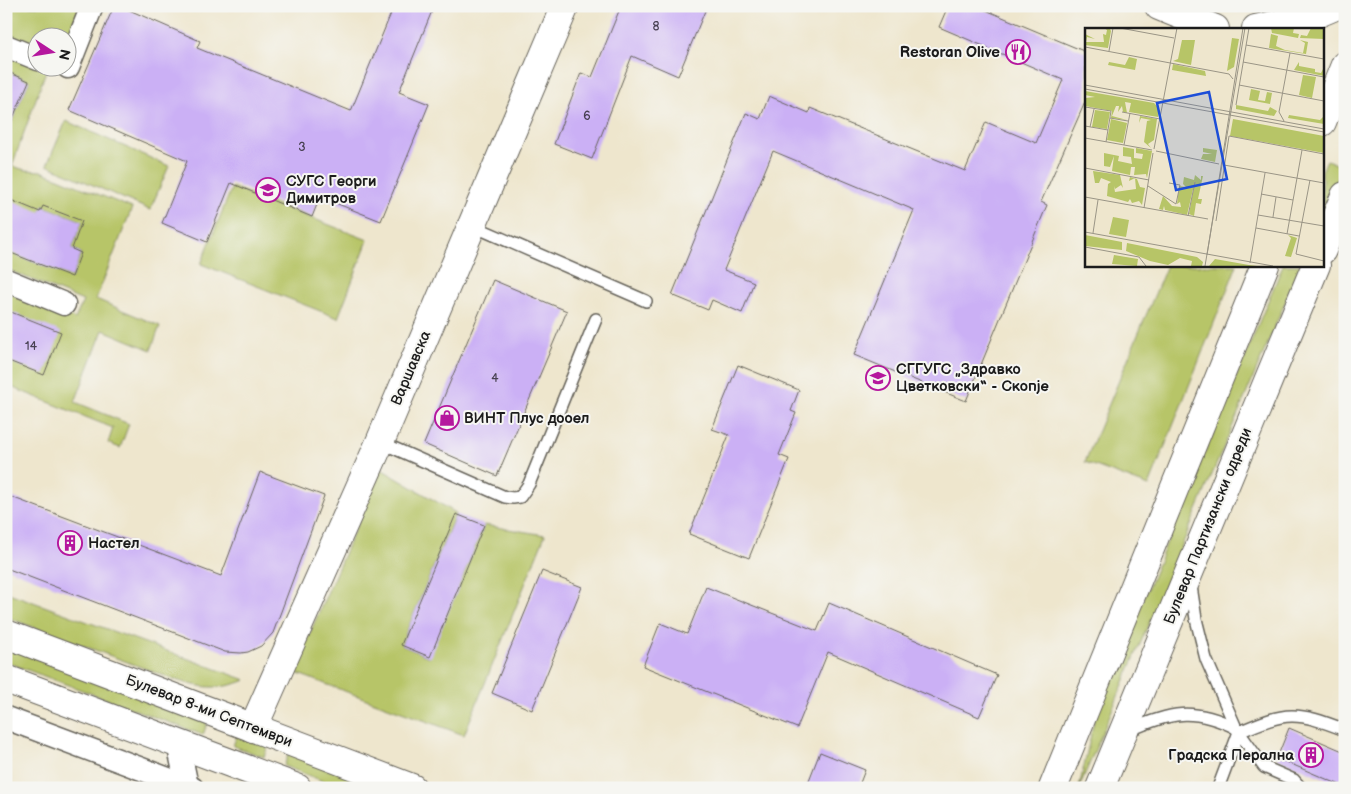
<svg xmlns="http://www.w3.org/2000/svg" width="1351" height="794" font-family="'Balsamiq Sans',sans-serif">
<style>
.green{fill:#b7c567;stroke:#6a7042;fill-rule:evenodd}
.building{fill:#cbb0f5}
.lines{fill:none;stroke-linecap:round;stroke-linejoin:round}
.service-casing{stroke:#66635a;stroke-width:14}
.minor-casing{stroke:#66635a;stroke-width:25}
.tertiary-casing{stroke:#66635a;stroke-width:30}
.service{stroke:#fff;stroke-width:11}
.minor{stroke:#fff;stroke-width:22}
.tertiary{stroke:#fff;stroke-width:28}
.labels{text-anchor:middle;dominant-baseline:central;stroke-width:4;stroke-linejoin:round;paint-order:stroke}
.number-label{font-size:12px;fill:#484152}
.poi-label{font-size:15px;font-weight:bold;fill:#1c1c1c;stroke:#f6f6f2;text-anchor:start}
.street-label{font-size:15px;fill:#1c1c1c;stroke:#f6f6f2}
.inset-road{fill:none;stroke:#9a9586;stroke-width:1}
.view{fill:#1d4ed8;fill-opacity:0.15;stroke:#1d4ed8;stroke-width:2.5}
.inset-edge{fill:none;stroke:#1c1c1c;stroke-width:2.5}
</style>
<rect width="100%" height="100%" fill="#f6f6f2"/>
<filter id="ink" filterUnits="userSpaceOnUse"><feTurbulence type="fractalNoise" baseFrequency=".02" numOctaves="2"/><feDisplacementMap in="SourceGraphic" scale="10" xChannelSelector="R" yChannelSelector="G"/><feConvolveMatrix kernelMatrix="1 2 1 2 8 2 1 2 1" color-interpolation-filters="sRGB"/></filter>
<filter id="wash" filterUnits="userSpaceOnUse"><feTurbulence type="fractalNoise" baseFrequency=".0096" numOctaves="4" result="noise"/><feDisplacementMap in="SourceGraphic" scale="20" xChannelSelector="R" yChannelSelector="G"/><feGaussianBlur stdDeviation="1.12" result="paint"/><feColorMatrix in="noise" values="0 0 0 0 0 0 0 0 0 0 0 0 0 0 0 0 0 1.4 0 .05"/><feComposite in="paint" operator="in"/></filter>
<g filter="url(#wash)">
<rect width="100%" height="100%" fill="#eee6cd"/>
<g class="green">
<polygon points="6,6 80,6 68,38 38,38 37,47 6,33"/>
<path d="M6 49 38 68H47L12 166 25 170 41 171 132 208 96 299 160 326 151 350 103 330 75 402 129 424 120 448 108 443 113 428 6 385V292L75 319 83 301 6 269V134L29 81 6 71ZM43 206 82 221 72 249 81 253 72 277 23 257Z"/>
<polygon points="66,121 169,166 150,210 47,165"/>
<polygon points="1327,160 1343,167 1322,215 1322,171"/>
<polygon points="232,187 368,240 338,318 201,264"/>
<polygon points="1167,265 1237,265 1149,486 1085,462"/>
<polygon points="1283,265 1301,265 1079,788 1096,712"/>
<polygon points="381,469 456,513 401,645 429,657 484,525 545,535 464,735 293,672"/>
<path d="M6 592 246 680C219 691 200 688 173 679L6 617Z"/>
<polygon points="6,647 208,721 203,735 6,662"/>
<polygon points="238,732 269,743 264,757 233,746"/>
<polygon points="289,752 383,788 341,788 284,766"/>
</g>
<g id="blocks">
<g class="building">
<polygon points="114,6 120,6 200,41 197,48 351,111 394,6 434,6 399,92 429,104 381,221 320,197 312,217 231,183 207,242 162,223 187,161 69,110"/>
<polygon points="621,6 707,6 678,76 632,56 592,159 554,144 581,73 592,77"/>
<polygon points="948,6 976,6 1086,52 1086,100 1041,202 1047,205 966,401 854,355 914,210 773,151 724,270 754,282 742,313 712,300 708,310 672,295 746,113 760,119 769,96 809,113 810,108 965,171 986,122 1036,143 1063,80 939,27"/>
<polygon points="6,71 29,81 6,134"/>
<polygon points="6,198 40,212 43,206 82,221 72,249 81,253 72,277 6,251"/>
<polygon points="493,280 567,311 497,476 424,444"/>
<polygon points="6,310 61,332 44,375 6,360"/>
<polygon points="738,365 799,390 791,411 796,413 779,455 789,459 749,558 689,534 729,435 712,429"/>
<polygon points="260,472 324,496 273,633 261,646 248,652 241,653 225,652 6,568 6,495 221,576"/>
<polygon points="456,514 484,525 430,657 401,645"/>
<polygon points="542,571 582,587 532,710 492,693"/>
<polygon points="706,587 817,631 829,603 997,675 979,717 828,652 797,728 643,666 660,623 687,634"/>
<polygon points="1289,728 1345,752 1345,787 1277,758"/>
<polygon points="820,752 865,770 858,788 806,788"/>
</g>
</g>
</g>
<g filter="url(#ink)">
<use href="#blocks" fill-opacity="0" stroke="#66635a" stroke-width="1"/>
<g class="lines">
<defs>
<g id="service">
<polyline points="471,225 646,301"/>
<polyline points="380,442 505,497 513,498 520,497 529,484 596,319"/>
<polyline points="1191,586 1196,619 1206,659 1236,728 1264,767 1294,780 1301,788"/>
<path d="M1128 731C1170 712 1193 707 1236 728"/>
<path d="M1218 788 1239 732C1287 711 1296 711 1345 730"/>
</g>
<g id="minor">
<polyline points="6,46 38,59"/>
<polyline points="68,67 92,6"/>
<polyline points="6,280 64,304"/>
<polyline points="6,718 192,788"/>
<polyline points="178,743 187,786"/>
</g>
<g id="tertiary">
<polyline points="1159,6 1215,29"/>
<polyline points="1256,29 1309,17 1335,6"/>
<polyline points="1322,122 1345,65"/>
<polyline points="1322,250 1345,196"/>
<polyline points="6,634 412,788"/>
<polyline points="6,679 297,788"/>
<polyline points="253,728 380,442 565,6"/>
<polyline points="1053,788 1265,265"/>
<polyline points="1100,788 1316,265"/>
</g>
</defs>
<use href="#service" class="service-casing"/>
<use href="#minor" class="minor-casing"/>
<use href="#tertiary" class="tertiary-casing"/>
<use href="#service" class="service"/>
<use href="#minor" class="minor"/>
<use href="#tertiary" class="tertiary"/>
</g>
</g>
<defs>
<symbol id="restaurant-ring" viewBox="-11 -11 22 22"><circle r="9.5" fill="#f6f6f2" stroke="#b5179e" stroke-width="1.5"/><path d="M-5-6h1v4h1v-4h1v4h1v-4h1v5L-1.5 .5V6h-2V.5L-5-1ZM5-6V6H3V1.5H1.5Q1.5-4 5-6Z" fill="#b5179e"/></symbol>
<symbol id="school-ring" viewBox="-11 -11 22 22"><circle r="9.5" fill="#f6f6f2" stroke="#b5179e" stroke-width="1.5"/><path d="M0-5L7-2L0 1L-7-2ZM-4 1L0 2.5L4 1V4Q0 6-4 4Z" fill="#b5179e"/></symbol>
<symbol id="shop-ring" viewBox="-11 -11 22 22"><circle r="9.5" fill="#f6f6f2" stroke="#b5179e" stroke-width="1.5"/><path d="M-5-2.5h2.3a2.7 3.5 0 0 1 5.4 0H5L5.5 6h-11ZM-1.5-2.5h3a1.5 2.3 0 0 0-3 0Z" fill="#b5179e"/></symbol>
<symbol id="building-ring" viewBox="-11 -11 22 22"><circle r="9.5" fill="#f6f6f2" stroke="#b5179e" stroke-width="1.5"/><path d="M-4-6H4V6H1V3H-1V6H-4ZM-2.5-4.3h1.7v1.8h-1.7ZM.8-4.3h1.7v1.8H.8ZM-2.5-1h1.7V.8h-1.7ZM.8-1h1.7V.8H.8Z" fill="#b5179e"/></symbol>
</defs>
<g fill-rule="evenodd">
<use href="#restaurant-ring" x="1004" y="38" width="28" height="28"/>
<use href="#school-ring" x="254" y="176" width="28" height="28"/>
<use href="#school-ring" x="864" y="364" width="28" height="28"/>
<use href="#shop-ring" x="433" y="404" width="28" height="28"/>
<use href="#building-ring" x="56" y="529" width="28" height="28"/>
<use href="#building-ring" x="1297" y="741" width="28" height="28"/>
</g>
<g class="labels">
<g class="number-label">
<text x="656" y="26">8</text>
<text x="587" y="116">6</text>
<text x="302" y="147">3</text>
<text x="31" y="346">14</text>
<text x="495" y="378">4</text>
</g>
<g class="poi-label">
<text x="1000" y="52" text-anchor="end">Restoran Olive</text>
<text x="286" y="181">СУГС Георги<tspan x="286" dy="17">Димитров</tspan></text>
<text x="896" y="369">СГГУГС „Здравко<tspan x="896" dy="17">Цветковски“ - Скопје</tspan></text>
<text x="464" y="418">ВИНТ Плус дооел</text>
<text x="88" y="543">Настел</text>
<text x="1294" y="755" text-anchor="end">Градска Перална</text>
</g>
<g class="street-label">
<text transform="translate(411 368) rotate(-67)">Варшавска</text>
<text transform="translate(1208 526) rotate(-68)">Булевар Партизански одреди</text>
<text transform="translate(209 711) rotate(21)">Булевар 8-ми Септември</text>
</g>
</g>
<g transform="translate(1085 28)">
<rect width="239" height="239" fill="#eee6cd"/>
<path d="M19 0 25 1 26 3 23 20 0 17V6L10 11 2 9 1 14H19L18 6 21 7 22 2ZM186 0H209L208 5 214 6 213 10 187 5ZM226 0H239V11L215 10 216 7 222 8ZM186 6 193 8 191 18 200 22 218 25 220 15 215 12 223 14 221 26 184 20ZM147 10 154 11 149 39 142 43ZM97 12H110L106 37 88 33 93 31ZM44 29 52 31 50 42 23 37 24 34 40 37ZM214 34V38L230 41V44L236 45 239 39V48L209 42ZM88 36 120 43 121 48 87 42ZM218 47 231 49 227 70 214 67ZM166 61 175 63 173 72 180 73 182 64 187 65 185 76 164 72ZM0 63 69 75 74 80 73 89 44 84 46 75 40 74 42 85 38 84 37 78 33 84 34 78H31L27 88 42 92 26 90 27 83 0 78V70L10 69 0 67ZM151 77 183 83 185 79 192 83 189 88 151 81ZM10 82 25 84 22 101 7 99ZM204 87 235 92 239 88V96L203 90ZM55 88 72 91 69 112 63 116 66 120 59 114 62 93 66 92 56 90 54 95ZM26 91 42 95 38 115 22 112ZM148 91 239 108V125L145 108ZM38 119 49 121V130L57 131 58 126 51 125V120L67 123 62 150 61 146 49 147 50 139H46L45 147 27 143 29 128 25 139 19 138V125L34 128 33 133 47 136 46 129 38 128ZM118 120 132 122 130 134 116 131 118 126H127L118 124ZM8 143 35 147 38 160 36 157 30 161 29 158 30 164 51 161 50 150 44 153 45 149 52 151 55 159 60 160 57 177 54 173 47 175 45 171 43 174 22 168 23 156 26 154 16 150 14 155H10ZM110 147 116 152V148H118L113 171H117L116 176 111 175 109 188 104 186 110 153 102 187 80 182 79 178 78 182 74 181 78 168 87 178 96 179 95 174 92 176 94 158 101 159 98 156 99 149 109 152ZM28 189 44 192 41 209 24 206ZM0 207 37 214V222L0 218ZM203 207 212 210 206 229 200 228 206 210ZM42 215 112 229 118 234 117 238H106L107 233 95 230 83 237 65 233 41 223ZM29 227 53 231 52 238 27 236ZM130 231 164 237 172 238H124Z" fill="#b7c567"/>
<path class="inset-road" d="M35 0 89 10M161 17 239 31M0 19 144 46 148 51M24 23 28 0M158 34 239 49M0 57 239 101M154 57 239 73M0 61 239 104M151 77 164 0M0 79 26 83 21 114M37 84 75 91M25 90 43 93M199 93 194 84 205 25M0 98 23 102M5 99 9 81M0 110 67 122M39 117 45 85M69 121 92 0M71 123 134 136M139 137 239 155M0 140 64 152M225 152 211 226 239 233M63 158 91 176 95 157 84 155M176 166 208 172M0 169 123 191M59 180 68 125M173 187 239 198M103 188 110 154M188 189 191 169M131 193 144 108 239 126M171 200 214 208M0 204 188 238M8 205 13 172M202 206 217 122M0 219 54 229 61 238M122 227 158 0M165 235 180 145M120 238 160 0"/>
<path class="view" d="M124 64 142 151 91 162 72 75Z"/>
<rect width="239" height="239" class="inset-edge"/>
</g>
<rect width="1351" height="794" fill="none" stroke="#f6f6f2" stroke-width="25"/>
<g transform="translate(52 52) rotate(102)"><circle r="24" fill="#f6f6f2" stroke="#9f9f9c"/>
<path d="M0-4L9 19L0 12L-9 19Z" fill="#b5179e"/>
<text y="-8" font-size="14" font-weight="bold" text-anchor="middle" fill="#1c1c1c">N</text>
</g>
</svg>
